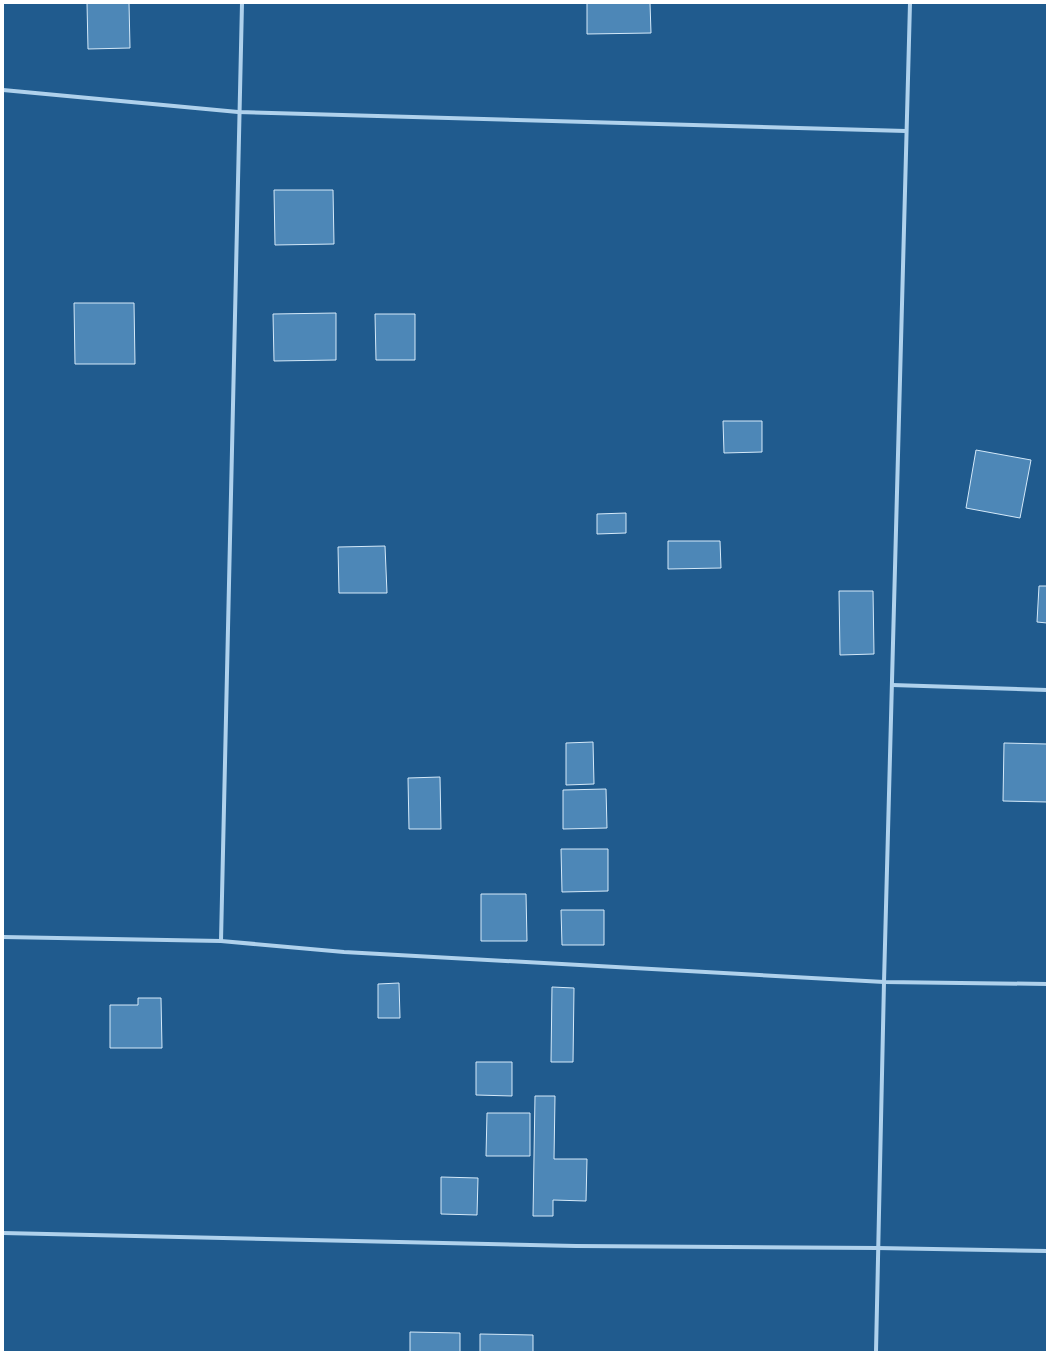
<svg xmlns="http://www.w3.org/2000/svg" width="1050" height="1355" font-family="'Asap Condensed',sans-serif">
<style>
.building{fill:#4d87b7;stroke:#d4e9f9}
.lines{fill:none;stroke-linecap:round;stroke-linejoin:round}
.minor{stroke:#afd1ec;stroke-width:4}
</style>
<rect width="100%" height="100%" fill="#205b8e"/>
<g class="building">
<polygon points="87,3 129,3 130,48 88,49"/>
<polygon points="587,3 650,3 651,33 587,34"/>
<polygon points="274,190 333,190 334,244 275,245"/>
<polygon points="74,303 134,303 135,364 75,364"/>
<polygon points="336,313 336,360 274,361 273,314"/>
<polygon points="375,314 415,314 415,360 376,360"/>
<polygon points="723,421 762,421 762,452 724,453"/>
<polygon points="976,450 1031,460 1020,518 966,508"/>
<polygon points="626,513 626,533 597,534 597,514"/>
<polygon points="668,541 720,541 721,568 668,569"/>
<polygon points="385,546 387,593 339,593 338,547"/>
<polygon points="1039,586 1047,586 1047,623 1037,622"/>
<polygon points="839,591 873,591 874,654 840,655"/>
<polygon points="593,742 594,784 566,785 566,743"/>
<polygon points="1004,743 1047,744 1047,802 1003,801"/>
<polygon points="440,777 441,829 409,829 408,778"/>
<polygon points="606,789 607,828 563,829 563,790"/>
<polygon points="561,849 608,849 608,891 562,892"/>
<polygon points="481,894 526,894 527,941 481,941"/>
<polygon points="561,910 604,910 604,945 562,945"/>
<polygon points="399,983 400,1018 378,1018 378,984"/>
<polygon points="552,987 574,988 573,1062 551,1062"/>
<polygon points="138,998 161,998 162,1048 110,1048 110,1005 138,1005"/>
<polygon points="476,1062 512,1062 512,1096 476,1095"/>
<polygon points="535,1096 555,1096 554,1159 587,1159 586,1201 553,1200 553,1216 533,1216"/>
<polygon points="487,1113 530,1113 530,1156 486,1156"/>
<polygon points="441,1177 478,1178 477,1215 441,1214"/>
<polygon points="410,1332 460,1333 460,1352 410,1352"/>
<polygon points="480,1334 533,1335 533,1352 480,1352"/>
</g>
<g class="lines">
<g class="minor">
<polyline points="3,90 238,112 906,131"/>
<polyline points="892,685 1047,690"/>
<polyline points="3,937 221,941 344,952 884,982 1047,984"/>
<polyline points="221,941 242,3"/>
<polyline points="3,1233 576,1246 877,1248 1047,1251"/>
<polyline points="876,1352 884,982 910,3"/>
</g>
</g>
<rect width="1050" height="1355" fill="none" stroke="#ffffff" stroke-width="8"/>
</svg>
